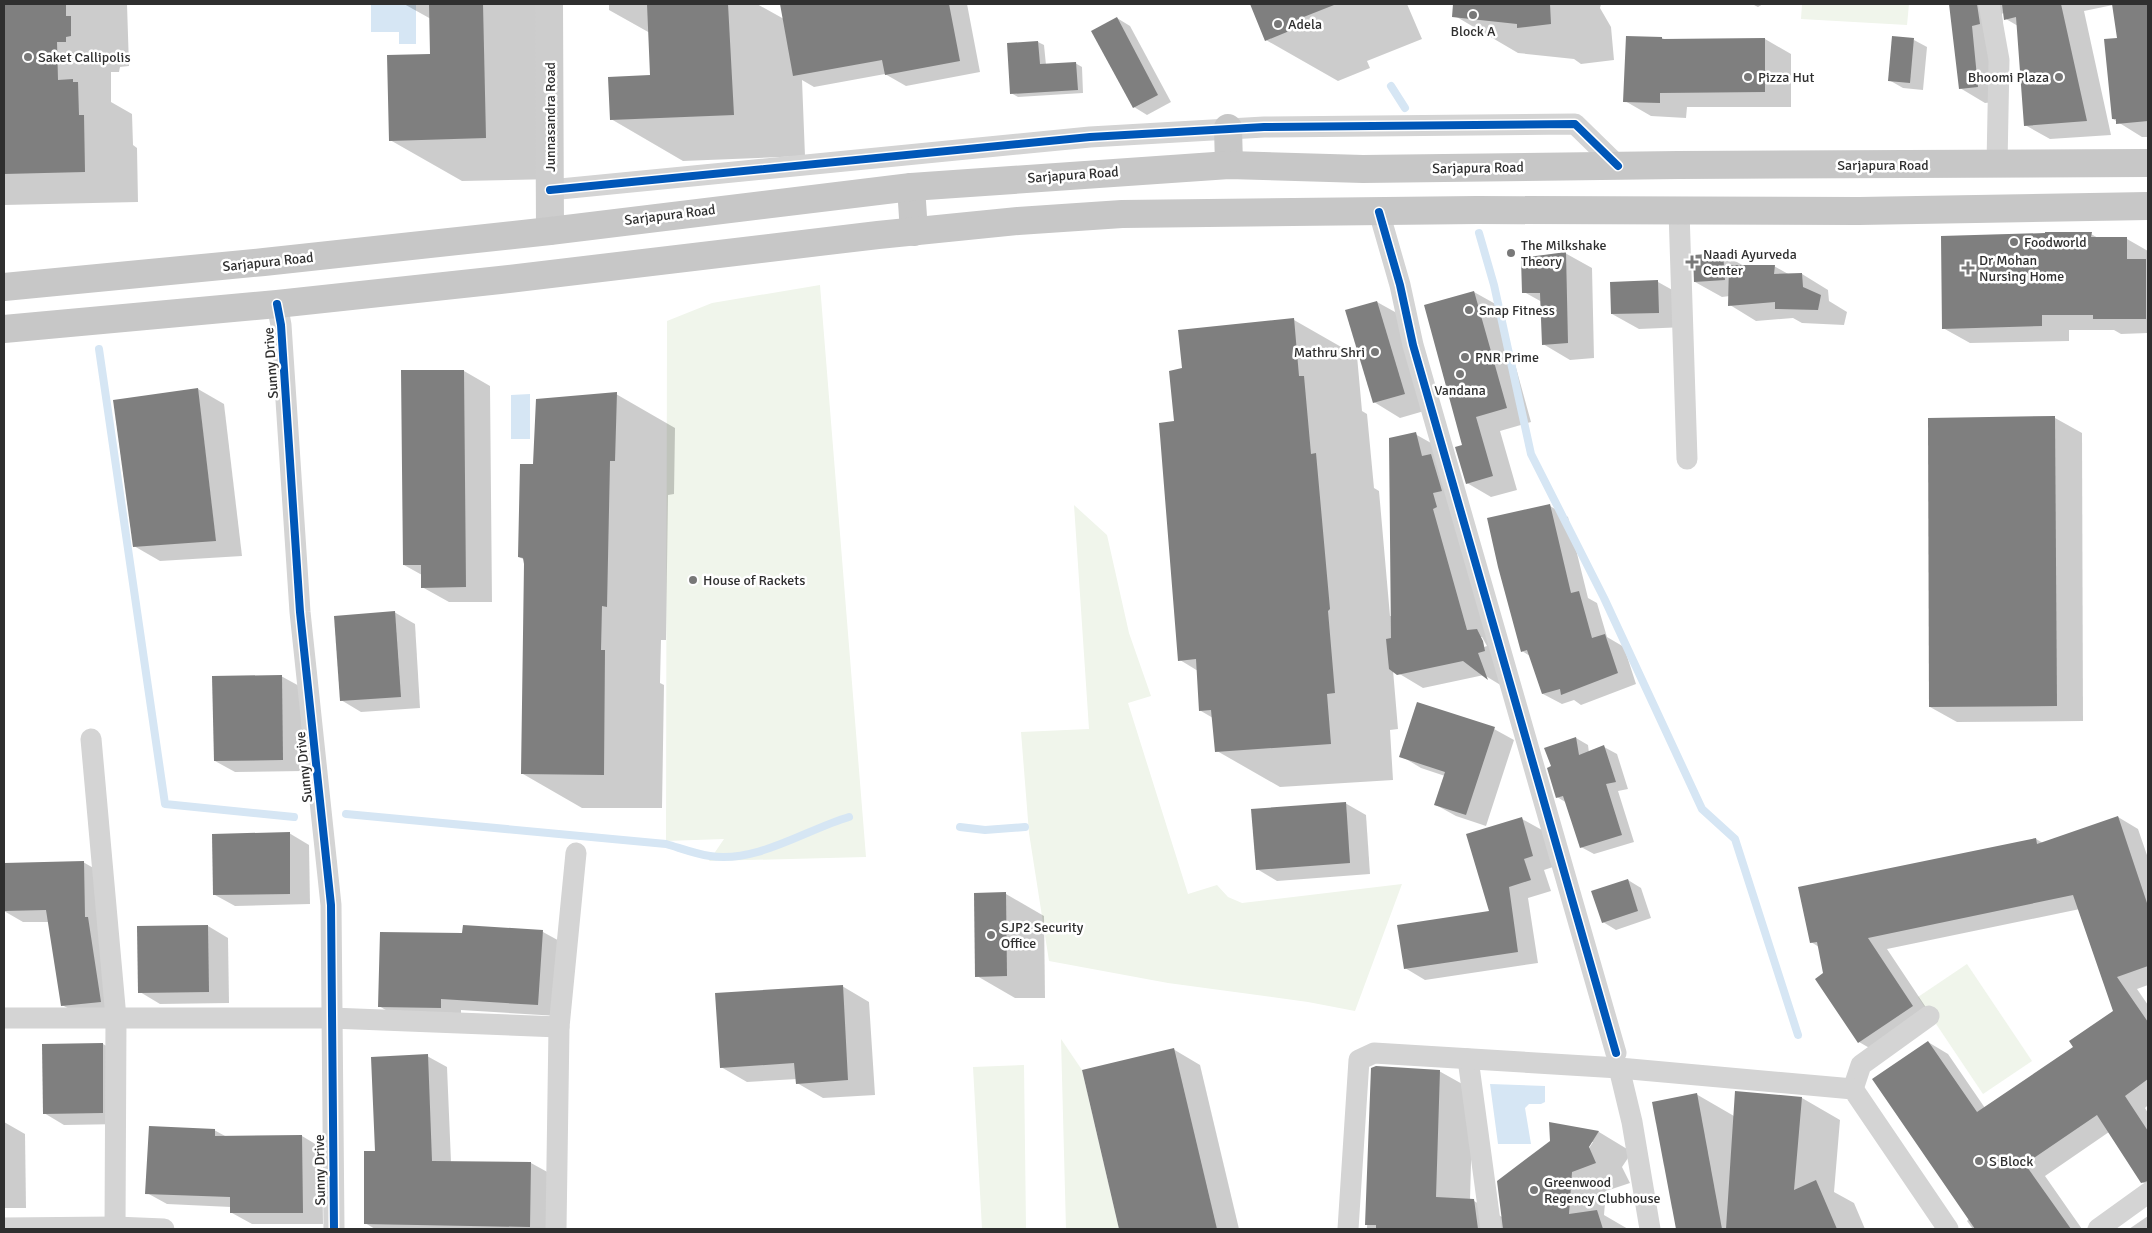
<svg xmlns="http://www.w3.org/2000/svg" width="2152" height="1233" font-family="Signika,sans-serif">
<style>
.green{fill:#f0f5eb}
.water{fill:#d6e6f4}
.shadow{fill:#0003;fill-rule:evenodd}
.lines{fill:none;stroke-linecap:round;stroke-linejoin:round}
.stream{stroke:#d6e6f4;stroke-width:8}
.building{fill:#7f7f7f}
.street{stroke:#d4d4d4;stroke-width:21}
.secondary{stroke:#cdcdcd;stroke-width:28}
.primary{stroke:#c7c7c7;stroke-width:28}
.cycleway-casing{stroke:#fff;stroke-width:11}
.cycleway{stroke:#0057b8;stroke-width:8}
.poi-dot{fill:#787878;stroke:#fff;stroke-width:2}
.labels{text-anchor:middle;dominant-baseline:central;stroke-width:5;stroke-linejoin:round;paint-order:stroke}
.poi-label{font-size:14px;fill:#2f2f2f;stroke:#fff;text-anchor:start}
.street-label{font-size:14px;fill:#2f2f2f;stroke:#fff}
</style>
<rect width="100%" height="100%" fill="#fff"/>
<g class="green">
<polygon points="1802,4 1909,4 1907,25 1801,19"/>
<polygon points="820,285 866,857 709,861 724,839 666,841 667,321 712,303"/>
<polygon points="1074,505 1107,535 1129,633 1151,696 1128,703 1188,894 1217,885 1228,897 1242,903 1402,884 1355,1011 1308,1002 1168,983 1049,961 1029,833 1021,732 1089,729"/>
<polygon points="1967,964 2032,1061 1983,1094 1918,997"/>
<polygon points="1061,1039 1082,1070 1119,1229 1066,1229"/>
<polygon points="1024,1065 1026,1229 982,1229 973,1067"/>
</g>
<g class="water">
<polygon points="371,5 416,5 416,44 399,44 399,32 371,32"/>
<polygon points="530,394 530,439 511,439 511,395"/>
<polygon points="1490,1084 1545,1086 1545,1102 1541,1104 1529,1104 1525,1108 1531,1144 1498,1144"/>
</g>
<g class="shadow">
<polygon points="4,4 127,4 129,66 120,67 119,72 111,72 111,102 132,114 133,145 137,148 138,202 4,205"/>
<polygon points="404,4 553,4 557,179 462,181 390,140 431,55 431,19"/>
<polygon points="609,4 757,4 784,19 781,4 967,4 980,72 906,86 885,74 814,87 802,80 805,156 683,161 611,119 651,77 650,33 609,10"/>
<polygon points="1252,4 1407,4 1422,39 1367,61 1370,68 1338,81 1266,40"/>
<polygon points="1457,4 1601,4 1600,8 1611,27 1614,60 1581,64 1574,59 1518,53 1455,16"/>
<polygon points="1752,4 1763,4 1758,7"/>
<polygon points="1950,4 2148,4 2148,137 2142,137 2113,119 2119,39 2113,5 2084,11 2111,135 2050,139 2025,125 2018,26 2006,19 2004,12 2002,14 2004,38 2003,101 1985,103 1960,88"/>
<polygon points="1117,18 1130,26 1171,102 1147,115 1134,107"/>
<polygon points="1662,38 1666,40 1765,39 1791,54 1791,107 1687,107 1686,118 1651,116 1625,101"/>
<polygon points="1914,40 1927,47 1923,90 1903,88 1889,80"/>
<polygon points="1038,42 1044,45 1046,65 1075,63 1082,67 1083,93 1018,97 1011,93 1008,44"/>
<polygon points="2091,234 2100,239 2127,239 2148,251 2148,333 2121,334 2114,330 2069,330 2069,341 1970,343 1943,328"/>
<polygon points="1565,253 1592,268 1594,358 1570,360 1543,344 1542,302 1524,292"/>
<polygon points="1723,254 1744,266 1774,266 1790,275 1802,274 1828,290 1829,301 1847,312 1844,325 1802,323 1793,318 1756,321 1730,305 1730,296 1722,297 1695,282 1694,256"/>
<polygon points="1658,282 1685,297 1686,327 1639,329 1612,314"/>
<polygon points="1474,292 1499,306 1531,422 1500,431 1517,490 1491,497 1467,483 1464,445"/>
<polygon points="1377,302 1404,317 1431,409 1400,418 1374,402 1347,311"/>
<path d="M1294 320 1357 356 1362 411 1367 414 1374 488 1379 491 1390 616H1392L1415 434 1440 448 1512 692 1484 675 1423 688 1393 670 1398 729 1390 730 1393 780 1280 787 1217 751 1213 718 1201 711 1198 671 1180 660 1175 422 1183 369ZM1479 637H1482L1487 646 1484 647Z"/>
<polygon points="464,371 490,386 492,602 449,602 422,587 422,575 404,565"/>
<polygon points="198,389 224,404 242,556 160,561 134,546"/>
<polygon points="616,394 675,428 674,494 668,495 666,640 661,640 660,683 664,685 662,808 582,808 523,774 525,560 519,557 535,465"/>
<polygon points="2055,418 2082,433 2083,721 1957,722 1930,707 1929,419"/>
<polygon points="1550,506 1568,517 1588,598 1597,603 1607,637 1624,647 1636,684 1581,705 1574,700 1562,704 1543,694 1530,656 1522,651"/>
<polygon points="394,612 415,624 420,708 361,712 341,700"/>
<polygon points="281,676 301,687 303,771 235,772 215,761"/>
<polygon points="1494,729 1514,740 1486,826 1456,816 1436,805 1445,776 1421,768 1401,756"/>
<polygon points="1576,738 1588,745 1589,753 1604,747 1617,754 1628,789 1618,791 1634,842 1594,854 1581,847 1567,803 1557,797"/>
<polygon points="1345,803 1366,815 1370,874 1277,881 1257,869"/>
<polygon points="2118,817 2138,829 2148,858 2148,985 2137,989 2148,1005 2148,1105 2145,1108 2148,1113 2148,1186 2142,1182 2109,1132 2045,1176 2082,1229 1973,1229 1967,1221 1969,1219 1928,1042 1948,1054 1985,1108 2075,1047 2115,1011 2080,909 1887,949 1933,1018 1880,1054 1859,1042 1817,979 1824,974 1819,947 1811,942 2036,839 2043,843"/>
<polygon points="1522,819 1542,830 1553,867 1544,870 1551,891 1528,898 1538,963 1425,980 1405,968 1491,912"/>
<polygon points="289,833 309,845 310,904 235,906 215,895"/>
<polygon points="83,862 104,874 121,1013 82,1016 62,1005 49,922 23,922 4,911 4,864"/>
<polygon points="1628,880 1641,888 1651,918 1616,930 1603,922"/>
<polygon points="1006,894 1044,916 1045,998 1015,998 977,976"/>
<polygon points="208,926 228,938 229,1003 160,1004 140,992"/>
<polygon points="464,926 543,932 563,943 558,1016 461,1010 461,1019 399,1018 379,1006 463,934"/>
<polygon points="842,986 869,1002 875,1095 823,1098 797,1083 797,1079 747,1082 721,1067"/>
<polygon points="103,1044 123,1056 123,1124 64,1125 44,1113"/>
<polygon points="1173,1049 1200,1065 1239,1229 1121,1229 1083,1071"/>
<polygon points="427,1056 447,1067 451,1162 531,1163 551,1174 550,1229 375,1229 365,1223 376,1152"/>
<path d="M1372 1069 1439 1071 1473 1090 1470 1200 1474 1201 1502 1217 1552 1141 1550 1123 1599 1132 1632 1152 1622 1167 1630 1183 1606 1191 1604 1215 1628 1229H1367ZM1590 1142H1593L1586 1153Z"/>
<polygon points="1736,1092 1802,1098 1840,1120 1834,1192 1854,1203 1865,1229 1763,1229 1753,1211 1756,1229 1677,1229 1654,1103 1696,1094 1734,1116"/>
<polygon points="4,1122 25,1134 26,1208 4,1208"/>
<polygon points="214,1130 227,1137 302,1136 322,1148 323,1224 252,1224 232,1213 231,1207 167,1204 147,1193"/>
<polygon points="2148,1216 2148,1229 2129,1229"/>
</g>
<g class="lines">
<g class="stream">
<polyline points="1391,86 1405,108"/>
<polyline points="1479,233 1494,285 1531,454 1604,598 1702,809 1735,839 1798,1035"/>
<polyline points="99,349 165,804 294,817"/>
<path d="M346 814 666 844C680 848 695 854 710 856 758 863 805 830 849 817"/>
<polyline points="960,827 985,830 1025,827"/>
</g>
</g>
<g class="building">
<polygon points="4,4 66,4 66,16 71,16 71,36 66,37 66,42 57,42 58,80 73,79 73,82 78,82 79,115 84,115 85,172 4,174"/>
<polygon points="429,4 483,4 486,138 389,141 387,55 430,54"/>
<polygon points="647,4 728,4 734,115 610,120 608,77 650,75"/>
<polygon points="780,4 949,4 960,61 885,75 882,60 793,76"/>
<polygon points="1250,4 1334,4 1334,5 1296,20 1299,27 1265,41"/>
<polygon points="1453,4 1550,4 1551,24 1517,28 1517,24 1452,17"/>
<polygon points="1949,4 1977,4 1980,24 1972,26 1978,87 1959,89"/>
<polygon points="2002,4 2061,4 2087,121 2024,126 2016,17 2004,20"/>
<polygon points="2112,4 2148,4 2148,121 2116,124 2116,119 2112,119 2104,39 2117,38"/>
<polygon points="1117,17 1158,95 1133,108 1091,31"/>
<polygon points="1626,36 1662,37 1662,39 1765,38 1765,92 1660,93 1660,103 1623,102"/>
<polygon points="1892,36 1914,38 1910,83 1888,81"/>
<polygon points="1038,41 1040,64 1076,62 1078,90 1010,94 1007,43"/>
<polygon points="2045,232 2092,232 2091,237 2127,237 2127,259 2146,259 2146,319 2093,319 2093,315 2042,315 2042,326 1942,329 1941,236 2045,233"/>
<polygon points="1566,252 1568,343 1542,345 1540,293 1522,293 1521,258"/>
<polygon points="1723,253 1725,280 1694,282 1693,255"/>
<polygon points="1729,265 1775,265 1774,274 1802,273 1803,287 1821,295 1818,310 1775,309 1775,302 1728,306"/>
<polygon points="1658,280 1659,313 1611,314 1610,282"/>
<polygon points="1474,291 1507,408 1476,417 1493,476 1466,484 1455,447 1462,445 1424,305"/>
<polygon points="1377,301 1405,394 1373,403 1345,310"/>
<polygon points="1294,318 1299,376 1304,376 1311,454 1316,453 1330,609 1328,611 1335,693 1327,694 1331,744 1215,752 1211,710 1199,711 1196,659 1178,661 1159,423 1174,421 1169,371 1182,368 1178,330"/>
<polygon points="401,370 464,370 466,587 421,588 421,565 403,565"/>
<polygon points="198,388 216,541 133,547 113,400"/>
<polygon points="617,392 615,461 610,461 607,607 602,606 601,650 605,650 604,775 521,774 524,564 523,558 518,557 520,464 533,464 536,399"/>
<polygon points="2055,416 2057,706 1929,707 1928,418"/>
<polygon points="1416,432 1422,456 1431,454 1442,491 1433,493 1437,507 1433,509 1467,630 1477,629 1483,641 1485,651 1478,653 1488,680 1463,661 1397,675 1389,669 1386,639 1391,638 1389,438"/>
<polygon points="1550,504 1571,593 1579,591 1592,638 1605,634 1618,673 1561,695 1560,689 1542,694 1527,650 1521,652 1498,567 1487,518"/>
<polygon points="395,611 401,697 340,701 334,616"/>
<polygon points="282,675 283,760 214,761 212,676"/>
<polygon points="1417,702 1495,727 1466,815 1434,805 1445,772 1399,757"/>
<polygon points="1576,737 1579,755 1604,745 1616,782 1606,784 1622,835 1580,848 1563,796 1556,798 1547,768 1551,766 1544,748"/>
<polygon points="1346,802 1350,863 1256,870 1251,809"/>
<polygon points="2118,816 2148,906 2148,966 2117,977 2148,1022 2148,1079 2125,1096 2148,1131 2148,1181 2141,1183 2097,1115 2025,1164 2071,1229 1975,1229 1872,1079 1928,1041 1977,1112 2073,1047 2069,1041 2113,1011 2073,895 1868,938 1913,1006 1858,1043 1815,979 1823,973 1817,942 1810,943 1798,887 2036,838 2037,844"/>
<polygon points="1522,817 1533,856 1524,859 1531,880 1509,887 1518,952 1404,969 1397,925 1489,911 1466,834"/>
<polygon points="290,832 290,894 213,895 212,834"/>
<polygon points="84,861 85,917 88,917 101,1002 61,1006 46,910 4,911 4,863"/>
<polygon points="1628,879 1638,911 1602,923 1591,891"/>
<polygon points="1006,892 1007,976 975,977 974,893"/>
<polygon points="208,925 209,992 138,993 137,926"/>
<polygon points="463,925 543,930 538,1005 441,999 441,1008 378,1007 380,932 462,933"/>
<polygon points="843,985 848,1080 796,1084 794,1063 720,1068 715,993"/>
<polygon points="103,1043 103,1113 43,1114 42,1044"/>
<polygon points="1174,1048 1217,1229 1119,1229 1082,1070"/>
<polygon points="428,1054 432,1161 531,1162 530,1227 364,1224 364,1151 375,1151 371,1057"/>
<polygon points="1376,1066 1440,1070 1436,1197 1474,1199 1478,1229 1376,1229 1376,1225 1365,1225 1371,1068"/>
<polygon points="1735,1091 1802,1097 1794,1190 1816,1180 1837,1229 1726,1229"/>
<polygon points="1697,1093 1722,1229 1676,1229 1652,1102"/>
<polygon points="1549,1122 1599,1131 1589,1147 1596,1163 1572,1172 1569,1214 1597,1210 1603,1229 1503,1229 1497,1181 1550,1141"/>
<polygon points="149,1126 215,1129 215,1136 302,1135 303,1213 230,1213 230,1197 145,1194"/>
</g>
<g class="lines">
<g class="street">
<polyline points="1989,4 1999,60 1997,164"/>
<polyline points="550,190 1090,137 1264,127 1575,124 1618,166"/>
<polyline points="1679,211 1687,459"/>
<polyline points="1379,212 1400,285 1413,345 1616,1053"/>
<polyline points="277,304 281,325 300,612 331,905 334,1229"/>
<polyline points="91,739 116,1018 115,1229"/>
<polyline points="4,1018 331,1018 559,1027"/>
<polyline points="1468,1059 1491,1229"/>
<polyline points="1619,1068 1632,1122 1650,1229"/>
<polyline points="1853,1089 1861,1065 1929,1016"/>
<polyline points="4,1228 115,1227 164,1229"/>
<polyline points="556,1229 559,1027 576,853"/>
<polyline points="1348,1229 1359,1060 1374,1053 1619,1068 1853,1089 1948,1229"/>
<polyline points="2098,1229 2148,1193"/>
</g>
<polyline class="secondary" points="549,4 550,231"/>
<g class="primary">
<polyline points="1228,128 1229,165"/>
<polyline points="911,187 914,232"/>
<polyline points="4,287 264,262 550,231 911,187 1229,165 1363,169 1678,165 2148,163"/>
<polyline points="4,329 277,304 500,280 878,235 1018,221 1122,214 1477,210 1859,211 2148,206"/>
</g>
<defs>
<g id="cycleway">
<polyline points="550,190 1090,137 1264,127 1575,124 1618,166"/>
<polyline points="1379,212 1400,285 1413,345 1616,1053"/>
<polyline points="277,304 281,325 300,612 331,905 334,1229"/>
</g>
</defs>
<use href="#cycleway" class="cycleway-casing"/>
<use href="#cycleway" class="cycleway"/>
</g>
<g class="poi-dot">
<circle cx="1473" cy="15" r="5"/>
<circle cx="1278" cy="24" r="5"/>
<circle cx="28" cy="57" r="5"/>
<circle cx="1748" cy="77" r="5"/>
<circle cx="2059" cy="77" r="5"/>
<circle cx="2014" cy="242" r="5"/>
<circle cx="1511" cy="253" r="5"/>
<path d="M1689.5 254.5h5v5h5v5h-5v5h-5v-5h-5v-5h5z"/>
<path d="M1965.5 260.5h5v5h5v5h-5v5h-5v-5h-5v-5h5z"/>
<circle cx="1469" cy="310" r="5"/>
<circle cx="1375" cy="352" r="5"/>
<circle cx="1465" cy="357" r="5"/>
<circle cx="1460" cy="374" r="5"/>
<circle cx="693" cy="580" r="5"/>
<circle cx="991" cy="935" r="5"/>
<circle cx="1979" cy="1161" r="5"/>
<circle cx="1534" cy="1190" r="5"/>
</g>
<g class="labels">
<g class="poi-label">
<text x="1288" y="24">Adela</text>
<text x="1473" y="31" text-anchor="middle">Block A</text>
<text x="38" y="57">Saket Callipolis</text>
<text x="1758" y="77">Pizza Hut</text>
<text x="2049" y="77" text-anchor="end">Bhoomi Plaza</text>
<text x="2024" y="242">Foodworld</text>
<text x="1521" y="245">The Milkshake<tspan x="1521" dy="16">Theory</tspan></text>
<text x="1703" y="254">Naadi Ayurveda<tspan x="1703" dy="16">Center</tspan></text>
<text x="1979" y="260">Dr Mohan<tspan x="1979" dy="16">Nursing Home</tspan></text>
<text x="1479" y="310">Snap Fitness</text>
<text x="1365" y="352" text-anchor="end">Mathru Shri</text>
<text x="1475" y="357">PNR Prime</text>
<text x="1460" y="390" text-anchor="middle">Vandana</text>
<text x="703" y="580">House of Rackets</text>
<text x="1001" y="927">SJP2 Security<tspan x="1001" dy="16">Office</tspan></text>
<text x="1989" y="1161">S Block</text>
<text x="1544" y="1182">Greenwood<tspan x="1544" dy="16">Regency Clubhouse</tspan></text>
</g>
<g class="street-label">
<text transform="translate(550 117) rotate(-90)">Junnasandra Road</text>
<text x="1883" y="165">Sarjapura Road</text>
<text transform="translate(1478 168) rotate(-1)">Sarjapura Road</text>
<text transform="translate(1073 175) rotate(-4)">Sarjapura Road</text>
<text transform="translate(670 215) rotate(-7)">Sarjapura Road</text>
<text transform="translate(268 262) rotate(-6)">Sarjapura Road</text>
<text transform="translate(271 363) rotate(-94)">Sunny Drive</text>
<text transform="translate(304 767) rotate(-96)">Sunny Drive</text>
<text transform="translate(320 1170) rotate(-91)">Sunny Drive</text>
</g>
</g>
<rect width="2152" height="1233" fill="none" stroke="#2f2f2f" stroke-width="10"/>
</svg>
